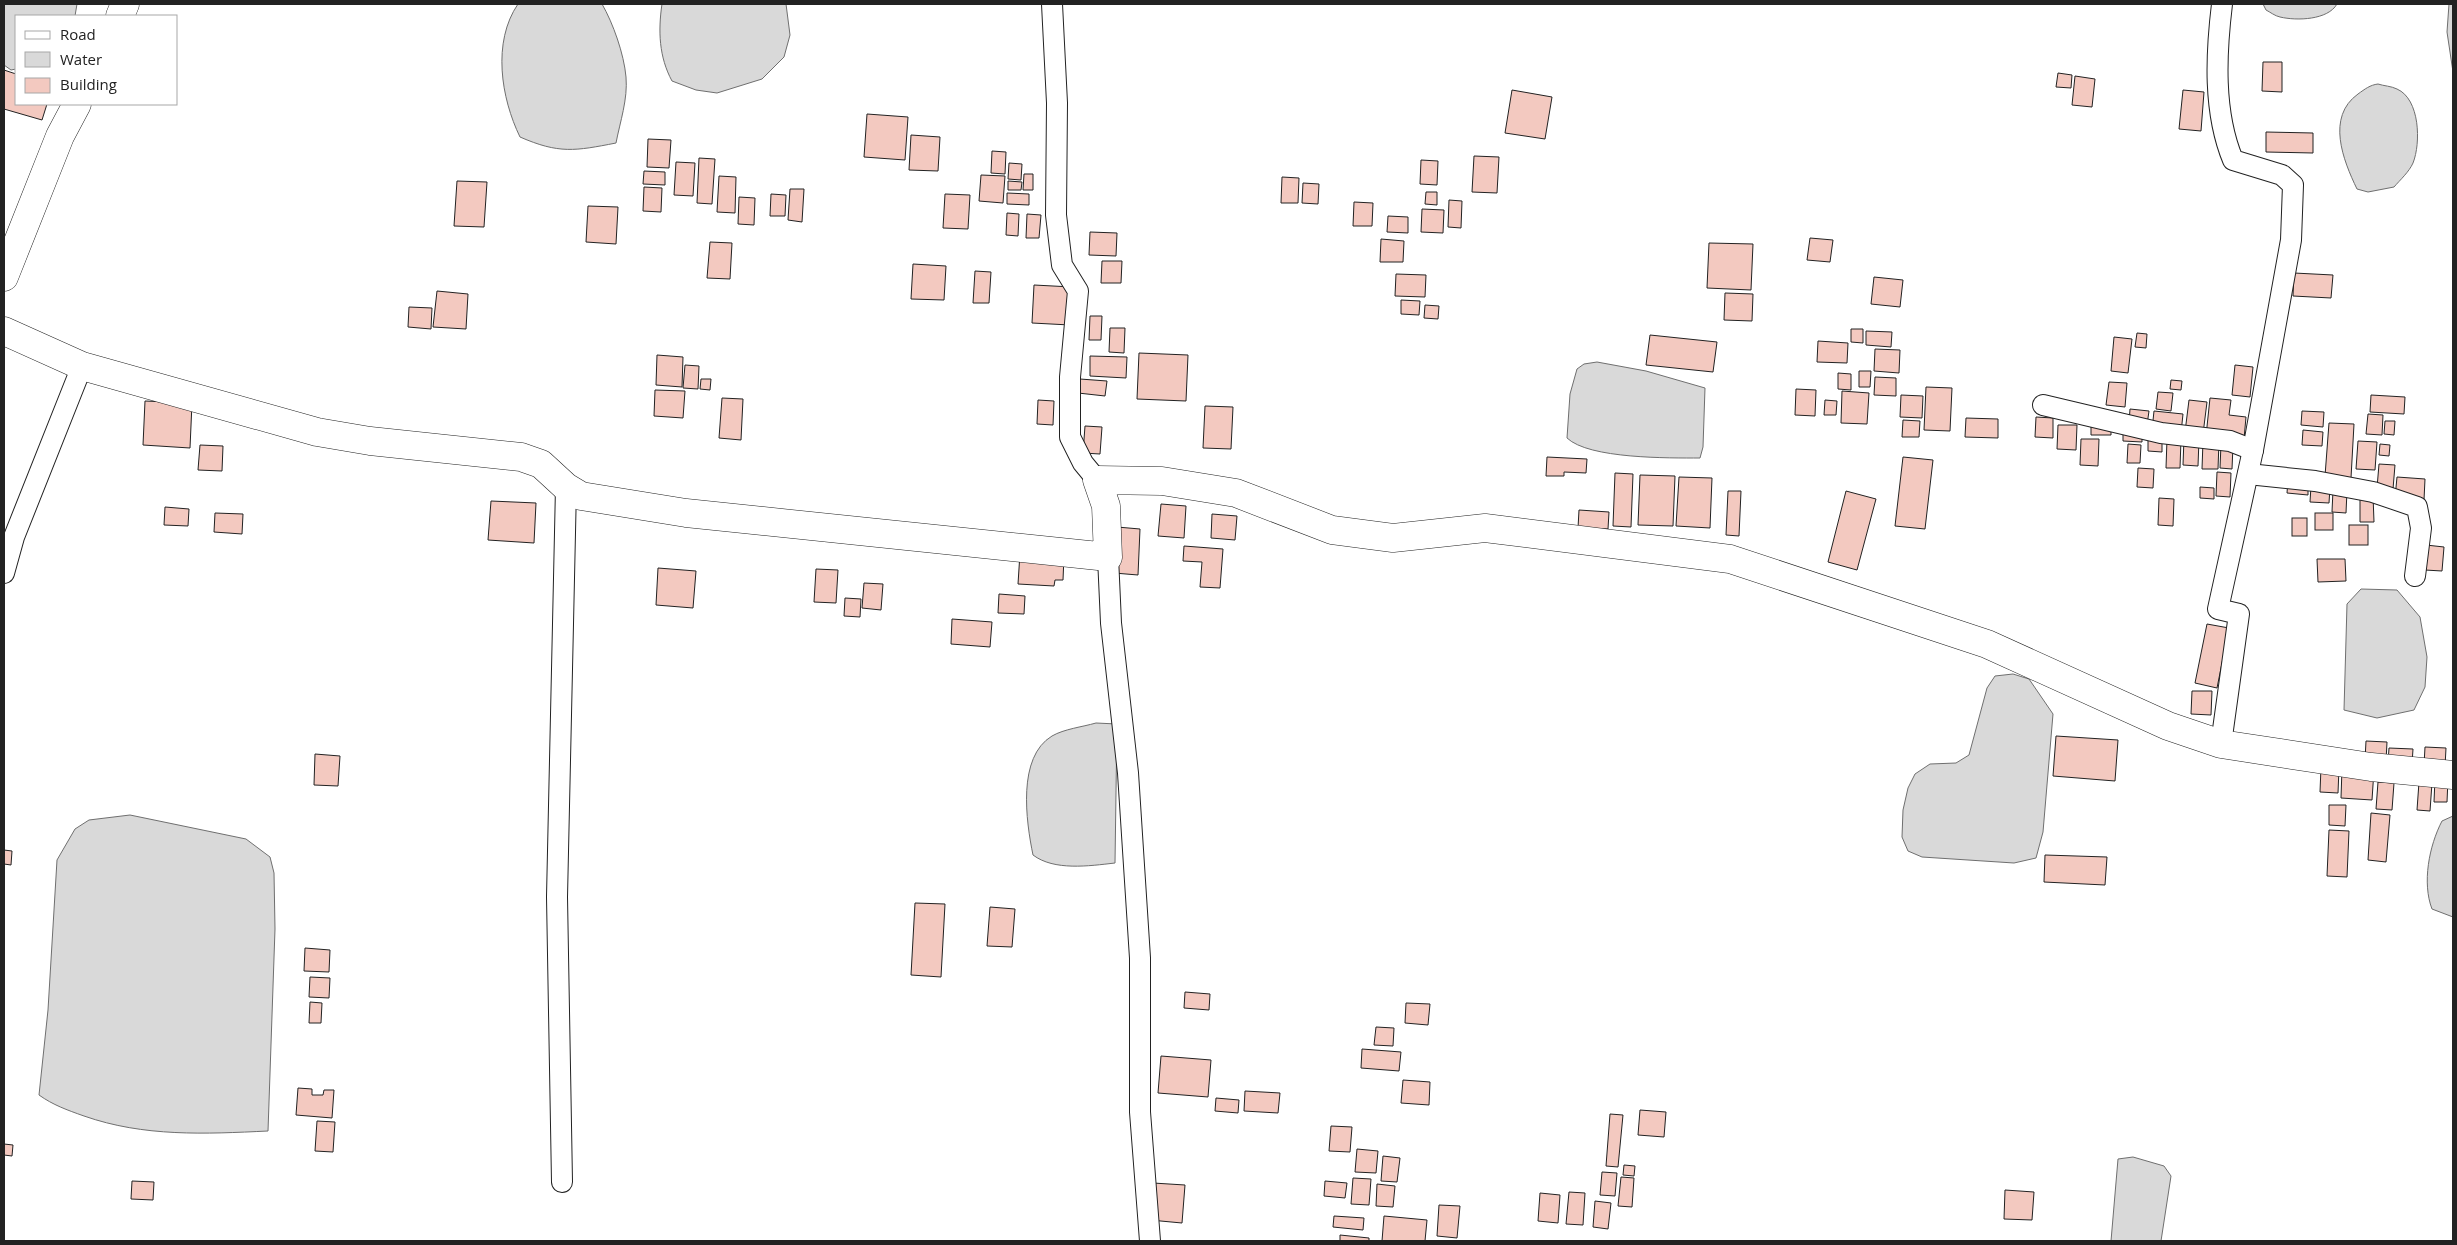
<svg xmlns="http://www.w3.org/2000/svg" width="2457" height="1245" font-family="'Open Sans',sans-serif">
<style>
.water{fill:#d9d9d9;stroke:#6f6f6f}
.building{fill:#f3c9c0;stroke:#222}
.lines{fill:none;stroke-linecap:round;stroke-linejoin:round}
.street-casing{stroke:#222;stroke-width:22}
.secondary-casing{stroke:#222;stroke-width:29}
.street{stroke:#fff;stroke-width:20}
.secondary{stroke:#fff;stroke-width:28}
</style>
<rect width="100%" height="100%" fill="#fff"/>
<g class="water">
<polygon points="4,4 77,4 75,16 16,16 16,69 11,70 4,65"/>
<path d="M518 4H602C613 23 624 54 626 77 628 99 620 122 616 143 575 151 559 154 520 137 501 98 492 42 518 4Z"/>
<path d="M662 4H786L790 35 784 57 762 79 717 93 696 90 672 81C659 57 658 31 662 4Z"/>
<path d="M2263 4H2337C2328 20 2297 21 2280 17 2275 16 2270 12 2266 10Z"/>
<polygon points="2449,4 2453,4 2453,72 2447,32"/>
<path d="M2378 84C2384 86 2391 86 2397 89 2420 99 2421 143 2413 163 2409 172 2400 180 2394 187L2368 192 2357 189C2343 160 2326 117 2358 94 2365 89 2370 85 2378 84Z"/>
<path d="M1597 362 1646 371 1705 388 1703 447 1700 458C1669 458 1589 459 1567 438L1570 394 1577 369 1584 364Z"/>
<polygon points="2361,589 2397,590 2420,617 2427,657 2425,687 2414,710 2377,718 2344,710 2347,604"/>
<polygon points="2013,674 2029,679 2053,714 2043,832 2036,858 2014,863 1922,857 1908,851 1902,837 1903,810 1908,788 1915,774 1930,764 1956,763 1969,755 1987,688 1995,676"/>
<path d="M1096 723 1117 724 1115 863C1089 866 1054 871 1033 855 1026 821 1017 757 1052 736 1064 729 1082 727 1096 723Z"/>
<path d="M130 815 246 839 270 857 274 873 275 929 268 1131C205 1134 144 1137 84 1116 67 1110 53 1105 39 1095L48 1010 57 860 75 829 89 820Z"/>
<path d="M2453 816V917L2432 909C2422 883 2429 846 2442 821Z"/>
<polygon points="2133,1157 2164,1166 2171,1176 2161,1241 2111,1241 2118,1159"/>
</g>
<g class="building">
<polygon points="2263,62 2282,62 2282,92 2262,91"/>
<polygon points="4,70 16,74 16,104 47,104 42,120 4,109"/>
<polygon points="2058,73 2072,75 2071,88 2056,87"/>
<polygon points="2075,76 2095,79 2092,107 2072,105"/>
<polygon points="1512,90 1552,97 1545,139 1505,133"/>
<polygon points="2183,90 2204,92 2201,131 2179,129"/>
<polygon points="867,114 908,117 905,160 864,157"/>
<polygon points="2266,132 2313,133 2313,153 2266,152"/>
<polygon points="911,135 940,137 938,171 909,170"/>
<polygon points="648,139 671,140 669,168 647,167"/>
<polygon points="992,151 1006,152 1005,174 991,173"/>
<polygon points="1474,156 1499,157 1497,193 1472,192"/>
<polygon points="699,158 715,159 712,204 697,203"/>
<polygon points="1421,160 1438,161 1437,185 1420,184"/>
<polygon points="676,162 695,163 693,196 674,195"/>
<polygon points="1009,163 1022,164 1021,180 1008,179"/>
<polygon points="644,171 665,172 665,185 643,184"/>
<polygon points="1024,174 1033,174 1033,190 1023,190"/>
<polygon points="981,175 1005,176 1003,203 979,201"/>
<polygon points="719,176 736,177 735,213 717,212"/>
<polygon points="1282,177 1299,178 1298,203 1281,203"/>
<polygon points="457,181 487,182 484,227 454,226"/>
<polygon points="1008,181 1022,182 1021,190 1008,190"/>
<polygon points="1303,183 1319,184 1318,204 1302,203"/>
<polygon points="644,187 662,188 661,212 643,211"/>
<polygon points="790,189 804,189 802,222 788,220"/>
<polygon points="1426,192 1437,192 1437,205 1425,204"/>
<polygon points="1007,193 1029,194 1029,205 1007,204"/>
<polygon points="771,194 786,195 785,216 770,216"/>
<polygon points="945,194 970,195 968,229 943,228"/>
<polygon points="739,197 755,198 754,225 738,224"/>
<polygon points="1449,200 1462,201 1461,228 1448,227"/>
<polygon points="1354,202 1373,203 1372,226 1353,226"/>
<polygon points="588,206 618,207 616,244 586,242"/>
<polygon points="1422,209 1444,210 1443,233 1421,232"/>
<polygon points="1007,213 1019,214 1018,236 1006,235"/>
<polygon points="1027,214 1041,215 1039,238 1026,238"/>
<polygon points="1388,216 1408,217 1408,233 1387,232"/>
<polygon points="1090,232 1117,233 1116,256 1089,255"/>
<polygon points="1810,238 1833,240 1830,262 1807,260"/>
<polygon points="1381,239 1404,241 1403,262 1380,262"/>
<polygon points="710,242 732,243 730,279 707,278"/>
<polygon points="1709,243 1753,244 1751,290 1707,288"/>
<polygon points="1102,261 1122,261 1121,283 1101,283"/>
<polygon points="913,264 946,266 944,300 911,299"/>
<polygon points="975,271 991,272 989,303 973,303"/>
<polygon points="2294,273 2333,275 2331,298 2293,296"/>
<polygon points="1396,274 1426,275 1425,297 1395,296"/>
<polygon points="1874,277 1903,280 1900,307 1871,304"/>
<polygon points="1034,285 1072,287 1070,325 1032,323"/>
<polygon points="437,291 468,294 466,329 433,327"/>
<polygon points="1725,293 1753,294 1752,321 1724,320"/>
<polygon points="1401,300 1420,301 1419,315 1401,314"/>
<polygon points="1425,305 1439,306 1438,319 1424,318"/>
<polygon points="409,307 432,308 431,329 408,327"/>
<polygon points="1090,316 1102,316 1101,340 1089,340"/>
<polygon points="1110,328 1125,328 1124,353 1109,352"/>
<polygon points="1851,329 1863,329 1863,343 1851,342"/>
<polygon points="1866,331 1892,332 1891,347 1866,345"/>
<polygon points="2137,333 2147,334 2146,348 2135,347"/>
<polygon points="1650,335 1717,342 1713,372 1646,365"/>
<polygon points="2114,337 2132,339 2128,373 2111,371"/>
<polygon points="1818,341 1848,343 1847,363 1817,362"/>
<polygon points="1875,349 1900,350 1899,373 1874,371"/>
<polygon points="1139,353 1188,355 1186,401 1137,399"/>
<polygon points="657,355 683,357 682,387 656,385"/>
<polygon points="1090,356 1127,357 1126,378 1090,376"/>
<polygon points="685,365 699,366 698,389 683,388"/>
<polygon points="2235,365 2253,367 2250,397 2232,395"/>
<polygon points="1859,371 1871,371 1870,387 1859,387"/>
<polygon points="1838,373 1851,374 1851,390 1838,389"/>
<polygon points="1875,377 1896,378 1896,396 1874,395"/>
<polygon points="701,379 711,379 710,390 700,389"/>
<polygon points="1080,379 1107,381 1105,396 1078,393"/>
<polygon points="2171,380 2182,381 2181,390 2170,389"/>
<polygon points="2109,382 2127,383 2125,407 2106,405"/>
<polygon points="1926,387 1952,388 1950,431 1924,430"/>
<polygon points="1796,389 1816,390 1815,416 1795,415"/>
<polygon points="655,390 685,391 683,418 654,416"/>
<polygon points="1842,391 1869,393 1867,424 1841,423"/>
<polygon points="2158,392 2173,393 2171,411 2156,409"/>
<polygon points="1901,395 1923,396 1922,418 1900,417"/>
<polygon points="2371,395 2405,397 2404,414 2370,412"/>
<polygon points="722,398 743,399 741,440 719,438"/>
<polygon points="2210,398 2231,400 2229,415 2246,417 2244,439 2206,436"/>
<polygon points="1038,400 1054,401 1053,425 1037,424"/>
<polygon points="1825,400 1837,401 1836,415 1824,415"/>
<polygon points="2189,400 2207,402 2203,434 2185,432"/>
<polygon points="145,401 192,403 190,448 143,445"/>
<polygon points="1205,406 1233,407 1231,449 1203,448"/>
<polygon points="2130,409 2149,411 2147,425 2129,423"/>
<polygon points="2154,411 2183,414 2181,433 2152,430"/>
<polygon points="2302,411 2324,412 2323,427 2301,425"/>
<polygon points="2368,414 2383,415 2382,435 2366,434"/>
<polygon points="2036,417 2053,418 2053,438 2035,437"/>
<polygon points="1966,418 1998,419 1998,438 1965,437"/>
<polygon points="1903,420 1920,421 1919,437 1902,437"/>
<polygon points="2091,421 2111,422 2111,435 2091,435"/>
<polygon points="2385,421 2395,421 2394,435 2384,434"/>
<polygon points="2329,423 2354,424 2351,478 2325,476"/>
<polygon points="2058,425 2077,425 2076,450 2057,449"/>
<polygon points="1085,426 1102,427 1100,454 1083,453"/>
<polygon points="2123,429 2142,430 2142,442 2123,441"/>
<polygon points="2303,430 2323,432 2322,446 2302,445"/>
<polygon points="2148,435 2162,436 2162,452 2148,451"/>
<polygon points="2184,438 2199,439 2198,466 2183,465"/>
<polygon points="2081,439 2099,439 2098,466 2080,465"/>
<polygon points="2167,439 2181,439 2180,468 2166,468"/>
<polygon points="2203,441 2219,441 2218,469 2202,469"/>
<polygon points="2358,441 2377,442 2375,470 2356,469"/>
<polygon points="2128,444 2141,445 2140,463 2127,463"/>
<polygon points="2221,444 2233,445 2232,469 2220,468"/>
<polygon points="2380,444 2390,445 2389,456 2379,455"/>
<polygon points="200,445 223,446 222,471 198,470"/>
<polygon points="1547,457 1587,459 1586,473 1564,472 1564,476 1546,476"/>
<polygon points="1903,457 1933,460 1925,529 1895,526"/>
<polygon points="2379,464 2395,465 2393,489 2377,488"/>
<polygon points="2138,468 2154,469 2153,488 2137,487"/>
<polygon points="2217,472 2231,473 2230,497 2216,496"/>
<polygon points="1615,473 1633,474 1631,527 1613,526"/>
<polygon points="1640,475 1675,476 1673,526 1638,525"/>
<polygon points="1679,477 1712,478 1710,528 1676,526"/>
<polygon points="2397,477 2425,479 2424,500 2395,498"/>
<polygon points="2288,480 2308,482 2308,495 2287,493"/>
<polygon points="2311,486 2330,487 2329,503 2310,502"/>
<polygon points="2200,487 2214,488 2214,499 2200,498"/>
<polygon points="2333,490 2347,491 2346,513 2332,512"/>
<polygon points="1728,491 1741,491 1739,536 1726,535"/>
<polygon points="1846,491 1876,499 1857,570 1828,562"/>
<polygon points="2360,495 2373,495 2374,522 2360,522"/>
<polygon points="2159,498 2174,499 2173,526 2158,525"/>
<polygon points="491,501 536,503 534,543 488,540"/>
<polygon points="1161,504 1186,506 1184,538 1158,536"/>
<polygon points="165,507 189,509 188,526 164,525"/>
<polygon points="1579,510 1609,512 1608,529 1578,528"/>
<polygon points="215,513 243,514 242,534 214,532"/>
<rect x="2315" y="513" width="18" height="17"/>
<polygon points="1212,514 1237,516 1235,540 1211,538"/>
<rect x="2292" y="518" width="15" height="18"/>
<rect x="2349" y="525" width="19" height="20"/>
<polygon points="1117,527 1140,529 1138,575 1114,573"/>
<polygon points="2426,545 2444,547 2442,571 2425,570"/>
<polygon points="1184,546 1223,549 1220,588 1200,587 1202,562 1183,561"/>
<polygon points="1020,553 1064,556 1063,580 1055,580 1054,586 1018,584"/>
<polygon points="2317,559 2345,559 2346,581 2318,582"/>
<polygon points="658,568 696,571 693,608 656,605"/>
<polygon points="816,569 838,570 836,603 814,602"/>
<polygon points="864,583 883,584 881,610 862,608"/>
<polygon points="999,594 1025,596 1024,614 998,613"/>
<polygon points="845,598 861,599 860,617 844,616"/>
<polygon points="952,619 992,622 990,647 951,644"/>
<polygon points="2207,624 2229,628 2217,688 2195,683"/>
<polygon points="2192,691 2212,691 2211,715 2191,714"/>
<polygon points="2056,736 2118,740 2115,781 2053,776"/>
<polygon points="2366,741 2387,742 2386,761 2365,760"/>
<polygon points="2425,747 2446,748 2445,767 2424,765"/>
<polygon points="2389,748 2413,749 2412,764 2388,763"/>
<polygon points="315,754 340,756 338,786 314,785"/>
<polygon points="2321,767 2339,768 2338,793 2320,792"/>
<polygon points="2342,768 2374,770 2372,800 2341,798"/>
<polygon points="2435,778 2448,779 2447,802 2434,802"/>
<polygon points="2378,782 2394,783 2392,810 2376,809"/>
<polygon points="2419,782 2432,783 2430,811 2417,810"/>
<polygon points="2329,805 2346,805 2345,826 2329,825"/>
<polygon points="2371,813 2390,815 2386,862 2368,860"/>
<polygon points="2329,830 2349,831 2347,877 2327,876"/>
<polygon points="4,850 12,851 11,865 4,864"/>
<polygon points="2045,855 2107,857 2105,885 2044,882"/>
<polygon points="915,903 945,904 941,977 911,975"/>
<polygon points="990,907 1015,909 1012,947 987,946"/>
<polygon points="305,948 330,950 329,972 304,971"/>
<polygon points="310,977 330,978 329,998 309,997"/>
<polygon points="1185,992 1210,994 1209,1010 1184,1008"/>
<polygon points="310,1002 322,1003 321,1023 309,1023"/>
<polygon points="1406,1003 1430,1004 1428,1025 1405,1023"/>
<polygon points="1376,1027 1394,1028 1393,1046 1374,1045"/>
<polygon points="1362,1049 1401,1052 1399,1071 1361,1068"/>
<polygon points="1161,1056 1211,1060 1208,1097 1158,1093"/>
<polygon points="1403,1080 1430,1082 1429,1105 1401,1103"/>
<polygon points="298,1088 312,1089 312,1095 323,1095 324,1090 334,1090 332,1118 296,1115"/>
<polygon points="1245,1091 1280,1093 1278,1113 1244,1111"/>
<polygon points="1216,1098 1239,1100 1238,1113 1215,1111"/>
<polygon points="1640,1110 1666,1112 1664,1137 1638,1135"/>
<polygon points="1610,1114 1623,1115 1618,1167 1606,1166"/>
<polygon points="317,1121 335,1122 333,1152 315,1151"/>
<polygon points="1331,1126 1352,1127 1350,1152 1329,1151"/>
<polygon points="4,1144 13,1145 12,1156 4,1155"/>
<polygon points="1357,1149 1378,1151 1376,1173 1355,1172"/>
<polygon points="1383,1156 1400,1158 1397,1182 1381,1181"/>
<polygon points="1624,1165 1635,1166 1634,1176 1623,1175"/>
<polygon points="1602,1172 1617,1173 1615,1196 1600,1195"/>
<polygon points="1621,1177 1634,1178 1632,1207 1618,1206"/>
<polygon points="1353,1178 1371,1179 1369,1205 1351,1204"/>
<polygon points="132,1181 154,1182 153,1200 131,1199"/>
<polygon points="1325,1181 1347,1183 1345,1198 1324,1196"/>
<polygon points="1153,1183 1185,1185 1182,1223 1150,1220"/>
<polygon points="1377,1184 1395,1186 1393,1207 1376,1206"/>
<polygon points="2005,1190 2034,1192 2032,1220 2004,1219"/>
<polygon points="1569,1192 1585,1193 1583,1225 1566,1224"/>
<polygon points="1540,1193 1560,1195 1558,1223 1538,1221"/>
<polygon points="1595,1201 1611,1203 1608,1229 1593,1227"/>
<polygon points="1439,1205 1460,1206 1457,1238 1437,1236"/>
<polygon points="1334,1216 1364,1218 1363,1230 1333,1227"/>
<polygon points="1384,1216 1427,1220 1425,1241 1382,1241"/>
<polygon points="1340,1235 1369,1238 1369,1241 1340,1241"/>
</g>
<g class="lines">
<defs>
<g id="street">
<polyline points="1052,4 1057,103 1056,215 1062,265 1078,291 1070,377 1070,437 1083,463 1097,480"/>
<polyline points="2043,405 2161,433 2230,441 2253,450"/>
<polyline points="2248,474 2315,481 2373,492 2417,507 2421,528 2415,576"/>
<polyline points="1108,557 1111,623 1128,773 1140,958 1140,1112 1150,1241"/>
<polyline points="4,573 14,537 82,366"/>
<path d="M2221 744 2239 614 2218 609 2253 450 2291 240 2293 185 2282 175 2233 160C2213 112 2216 54 2222 4"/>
<polyline points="562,1182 557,897 566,487"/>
</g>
<g id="secondary">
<polyline points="120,16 125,4"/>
<polyline points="4,277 60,136 77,104"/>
<polyline points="4,331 82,366 317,432 370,441 521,457 541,464 566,487 581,496 686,513 1108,557 1106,506 1097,480 1162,481 1236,493 1332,530 1393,538 1485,528 1730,559 1987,644 2168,726 2221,744 2371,767 2453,775"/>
</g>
</defs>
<use href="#street" class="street-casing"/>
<use href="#secondary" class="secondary-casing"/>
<use href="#street" class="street"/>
<use href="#secondary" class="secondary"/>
</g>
<rect width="2457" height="1245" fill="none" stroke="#222222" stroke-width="10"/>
<rect x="15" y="15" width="162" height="90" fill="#ffffff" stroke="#a7a7a7"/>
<rect x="25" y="31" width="25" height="8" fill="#ffffff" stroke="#a7a7a7"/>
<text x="60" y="40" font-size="15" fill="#222222">Road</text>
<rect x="25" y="52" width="25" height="15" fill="#d9d9d9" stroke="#a7a7a7"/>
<text x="60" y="65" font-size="15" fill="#222222">Water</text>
<rect x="25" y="78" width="25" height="15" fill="#f3c9c0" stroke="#a7a7a7"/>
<text x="60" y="90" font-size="15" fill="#222222">Building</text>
</svg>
